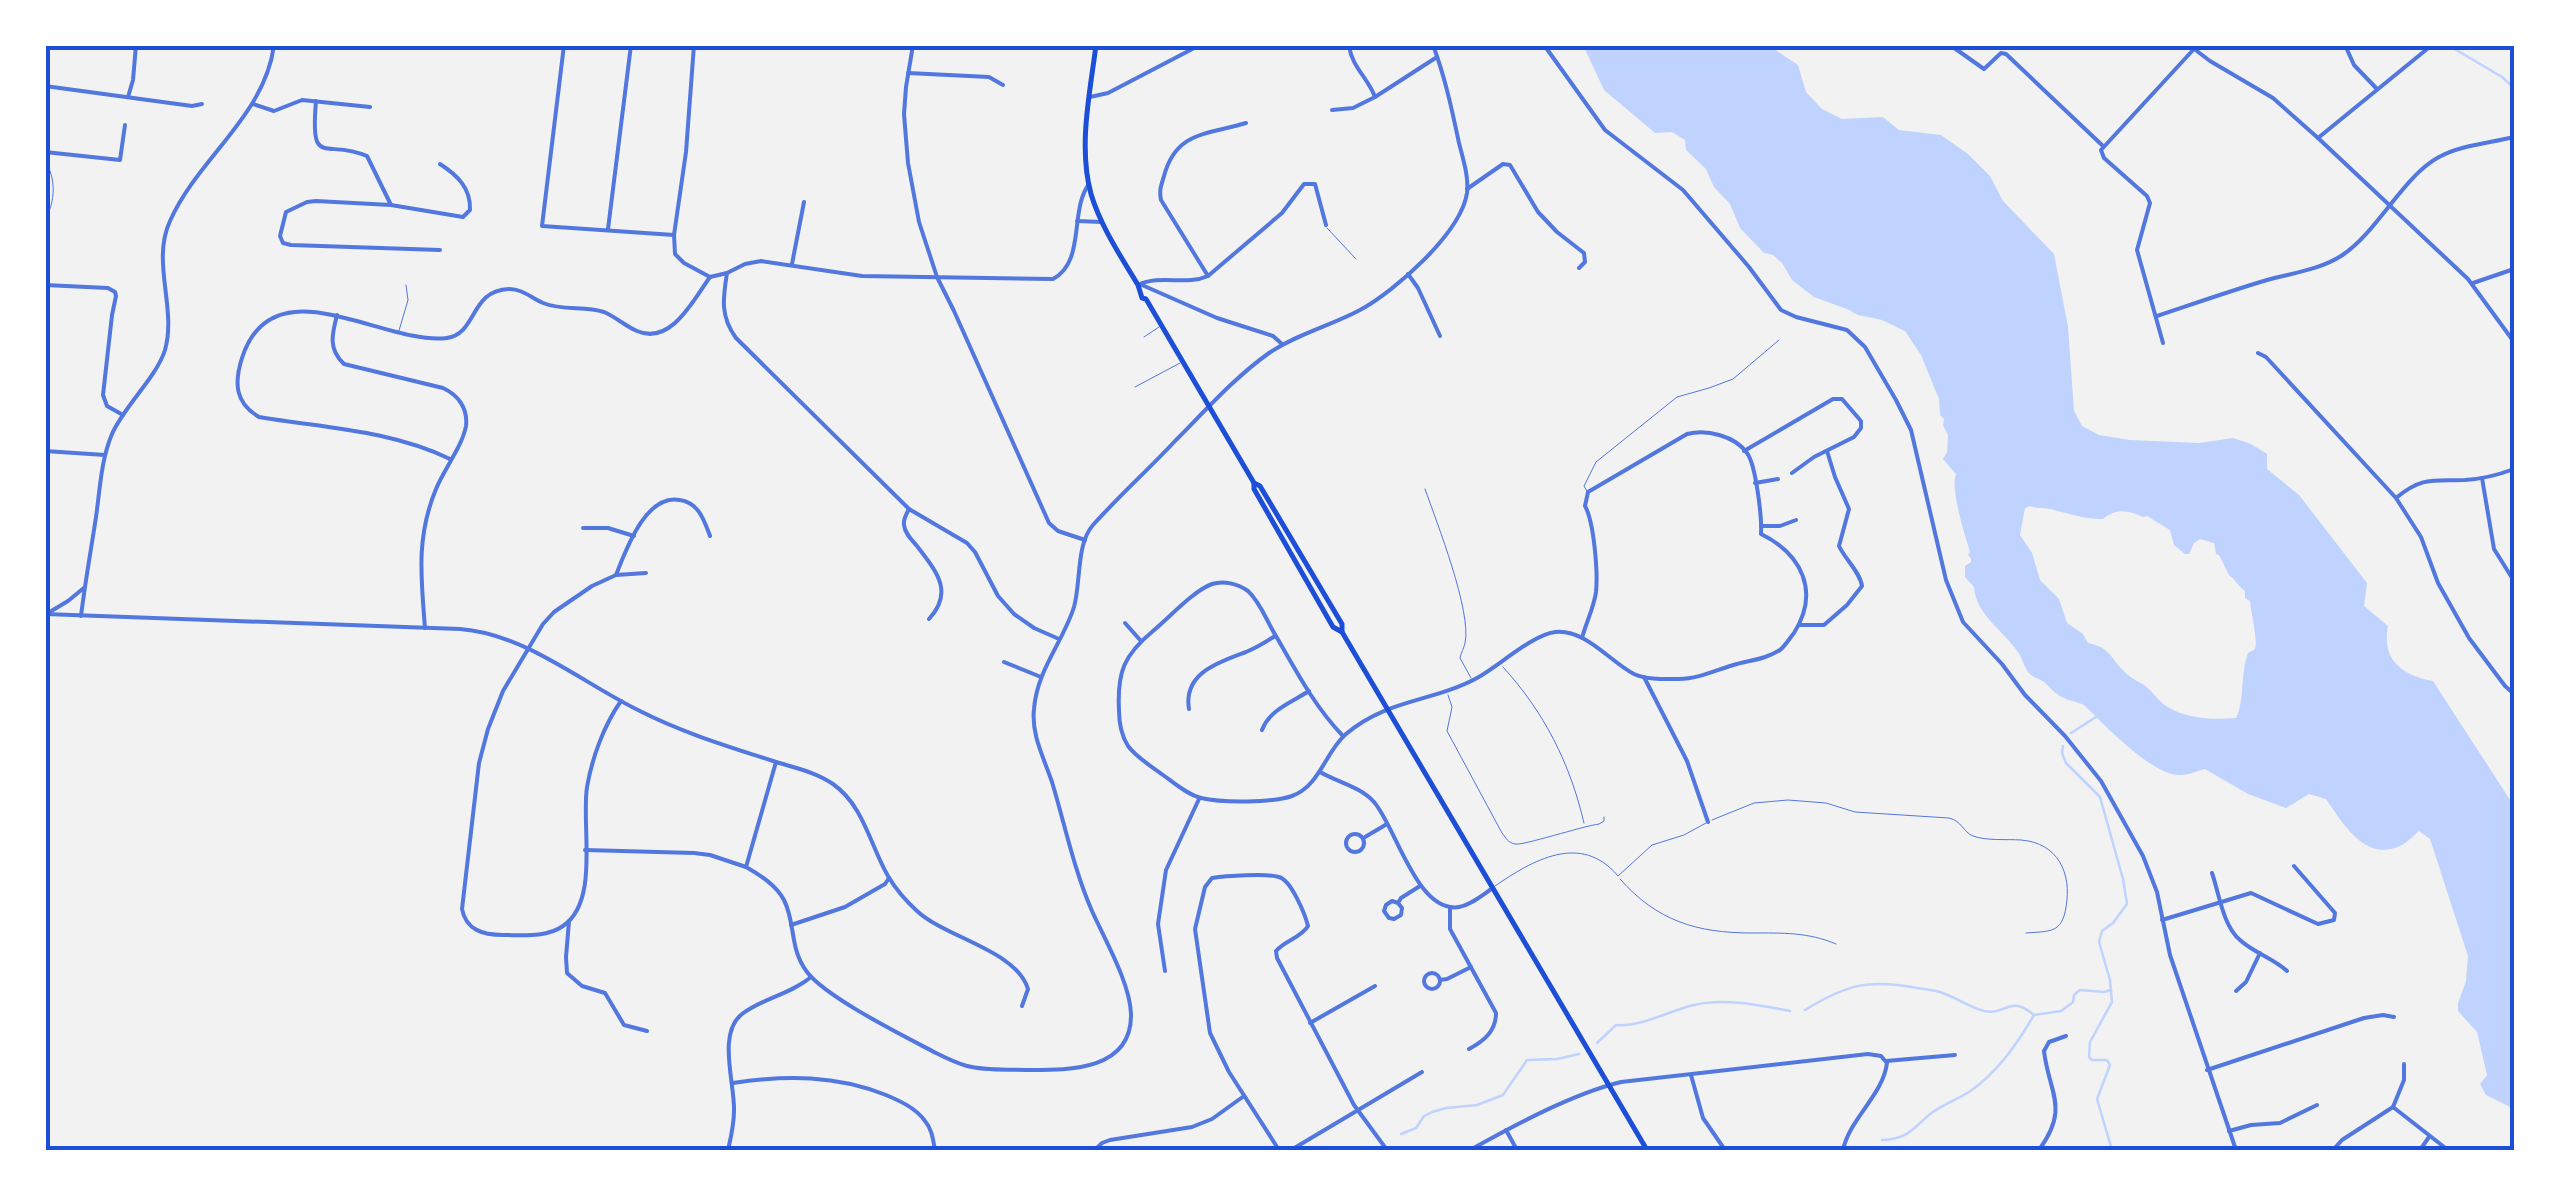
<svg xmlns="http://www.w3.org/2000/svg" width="2559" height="1195" font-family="'PT Sans Narrow',sans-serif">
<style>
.water{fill:#bfd3fe;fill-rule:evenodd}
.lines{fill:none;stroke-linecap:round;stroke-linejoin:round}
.stream{stroke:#bfd3fe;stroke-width:2.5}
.service{stroke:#5277de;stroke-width:1}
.minor{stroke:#5277de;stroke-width:4}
.tertiary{stroke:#5277de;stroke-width:4}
.primary{stroke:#1d4ed8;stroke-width:5}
.neatline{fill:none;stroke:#1d4ed8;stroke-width:4}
</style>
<rect width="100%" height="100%" fill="#f2f2f2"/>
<path class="water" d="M1583 45H1768L1798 65 1806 92 1822 109 1842 119 1883 117 1899 130 1941 135 1968 154 1990 176 2003 201 2054 254 2068 327 2074 411 2082 426 2099 435 2130 440 2199 443 2233 438 2251 444 2267 454V469L2299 495 2367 583 2364 606 2388 626C2381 660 2403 676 2433 681L2514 806V1109L2486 1095 2480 1084 2487 1075 2477 1032 2458 1011V1003L2466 981 2468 956 2430 839 2419 831C2413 836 2407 843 2400 846 2364 862 2343 823 2326 799L2309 794 2286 808 2248 794 2205 769C2197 771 2189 775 2181 775 2153 777 2104 724 2084 705 2076 701 2069 701 2062 697 2055 694 2050 687 2044 682 2040 679 2035 678 2031 675 2025 670 2023 661 2020 655 2005 631 1976 616 1974 587L1965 577V566L1971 562V558L1968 555 1970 552C1965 535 1950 490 1956 474L1943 459 1947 452 1948 435 1943 425 1944 419 1940 415 1939 399 1921 355 1905 331 1882 320 1858 315 1847 309 1814 297 1792 280 1782 263 1773 255 1764 253 1740 228 1730 204 1714 187 1706 169 1686 150 1685 140 1672 132 1655 133 1604 90ZM2030 506C2037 509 2045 507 2054 510 2066 513 2089 520 2103 519 2116 508 2128 510 2143 517L2147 516 2170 530 2174 545 2185 554H2189L2194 543 2200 539 2214 543 2216 554 2219 555 2229 575C2236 580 2237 585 2245 591V598L2250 601C2251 613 2258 640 2255 649L2248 653C2240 674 2245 701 2236 718 2213 720 2186 719 2166 706 2158 701 2152 690 2144 685 2135 680 2126 675 2119 666 2108 652 2106 647 2088 643L2083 634 2067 623 2059 599 2040 580 2032 553 2020 535 2025 508Z"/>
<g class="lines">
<g class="stream">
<polyline points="2448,45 2502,77 2514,88"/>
<polyline points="2071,733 2096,717"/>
<polyline points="2063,746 2062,753 2066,763 2100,797 2123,879 2127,904 2113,923 2102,931 2099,942 2110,980 2112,1002 2090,1042 2089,1057 2092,1060 2107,1060 2110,1065 2097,1099 2112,1150"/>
<path d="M1805 1010C1847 984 1869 979 1917 988 1925 989 1933 990 1940 992 1956 997 1968 1007 1984 1011 2007 1016 2008 994 2034 1015L2061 1011 2073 1002 2074 995 2080 990 2104 992 2111 990"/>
<path d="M1597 1043 1616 1025C1642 1027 1668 1011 1694 1005 1726 998 1758 1005 1790 1011"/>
<polyline points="1401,1134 1416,1128 1424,1116 1432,1112 1446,1108 1477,1105 1503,1095 1527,1060 1557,1059 1579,1054"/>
<path d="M1882 1140C1908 1139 1911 1130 1929 1115 1940 1106 1956 1100 1969 1092 1997 1073 2017 1044 2034 1015"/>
</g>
<g class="service">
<path d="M45 161C56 177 56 202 45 219"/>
<polyline points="1327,228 1356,259"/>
<polyline points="398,334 408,300 406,285"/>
<polyline points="1144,337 1159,327"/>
<polyline points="1135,387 1180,363"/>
<path d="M1425 489C1437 523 1472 612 1465 643 1464 648 1461 653 1460 658L1471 678"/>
<polyline points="1587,491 1584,486 1596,462 1677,397 1709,388 1733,379 1779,340"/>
<path d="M1503 667C1544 712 1570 763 1584 823"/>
<path d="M1448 695 1452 707 1447 731 1502 833C1507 839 1507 842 1515 844 1522 846 1583 826 1599 824L1604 821V817"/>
<path d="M1712 820 1754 803 1788 800 1826 803 1855 812 1949 818C1962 821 1963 832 1973 836 1986 841 2007 839 2021 840 2058 843 2072 873 2066 907 2062 934 2049 931 2026 933"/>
<path d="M1620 879C1657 921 1697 933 1752 933 1782 933 1808 932 1836 944"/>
<path d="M1495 886C1533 860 1581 832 1618 876L1652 845 1684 835 1706 823"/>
</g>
<g class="minor">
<polyline points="252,45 274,48"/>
<polyline points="564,45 542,226 674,235"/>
<path d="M694 45 686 152 674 235 675 254 684 263 710 277 727 273C723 298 720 316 736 338L909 509 967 543 975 552 998 596 1014 614 1034 628 1059 639"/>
<polyline points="722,45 742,47"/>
<polyline points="913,45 906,87 904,114 908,163 919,222 937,277 954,311 1049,523 1058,531 1085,540"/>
<path d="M1349 45C1351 66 1368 78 1375 97"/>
<polyline points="1950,45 1984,69 2001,53 2006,54 2103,146"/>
<polyline points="2098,45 2104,45"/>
<polyline points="2345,45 2354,65 2377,89"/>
<polyline points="908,73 989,77 1003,85"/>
<polyline points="45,86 192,106 202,104"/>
<polyline points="128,97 133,80 136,45"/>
<polyline points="1090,97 1108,93 1200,45"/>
<path d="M316 101C310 170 325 138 367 156L391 205"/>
<polyline points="253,104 274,111 302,100 370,107"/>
<polyline points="1332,110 1353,108 1375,97 1437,57"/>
<polyline points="2318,138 2432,45"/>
<polyline points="45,152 120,160 125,125"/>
<polyline points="1467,189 1503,164 1510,165 1538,212 1557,232 1584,253 1585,262 1579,268"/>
<polyline points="608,229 631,45"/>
<path d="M440 250 291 245 283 243 280 236 286 212 307 202 316 201 391 205 463 217 470 210C471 188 457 175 440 164"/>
<polyline points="792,264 804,202"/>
<polyline points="1408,274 1418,288 1440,336"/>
<path d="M1208 276 1161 200C1159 190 1161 186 1164 176 1176 131 1207 135 1246 123"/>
<polyline points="45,285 108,288 115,292 116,296 112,315 103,395 107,406 123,415"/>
<path d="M1138 285C1161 274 1186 286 1208 276L1282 213 1304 184H1315L1326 225"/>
<polyline points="1142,285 1217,318 1273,336 1282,344"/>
<path d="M337 315C332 334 328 349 344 364L443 388C458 395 468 408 466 426 462 447 444 469 436 489 416 537 421 578 425 628"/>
<path d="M2157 316C2193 304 2230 291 2267 280 2292 273 2319 270 2341 256 2377 233 2403 176 2439 157 2461 145 2490 143 2514 137"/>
<polyline points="2163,343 2137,250 2150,203 2147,196 2104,158 2101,150 2193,50"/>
<polyline points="2258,353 2266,357 2396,498 2421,537 2438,583 2469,638 2505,686 2514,694"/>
<polyline points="45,451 105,455"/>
<polyline points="1744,451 1833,399 1842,399 1861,421 1861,428 1854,437 1814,457 1792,473"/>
<path d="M450 459C390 430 324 428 259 417 235 403 234 383 242 358 273 262 383 346 447 338 477 334 470 290 509 289 523 289 531 298 543 303 563 311 584 306 604 312 616 317 625 326 637 331 671 346 694 299 710 277"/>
<polyline points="2482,478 2494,549 2514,581"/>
<polyline points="1755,483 1778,479"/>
<path d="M2396 498C2422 476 2434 481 2465 480 2482 479 2498 475 2514 469"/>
<path d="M909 509C906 515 903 519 904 525 905 534 912 540 917 546 935 570 955 591 929 619"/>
<polyline points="1761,526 1780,526 1796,520"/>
<polyline points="583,528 608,528 634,536"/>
<path d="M616 575C626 550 646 493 680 500 699 503 704 520 710 536"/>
<polyline points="1125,623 1141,641"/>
<path d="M1799 625H1824L1847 605 1862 586C1860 572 1845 559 1839 546L1849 509 1835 477 1827 451"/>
<polyline points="1004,662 1041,677"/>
<polyline points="1644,677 1687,761 1708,822"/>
<path d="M621 701C604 725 592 758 587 787 581 826 600 901 563 926 546 938 522 935 503 935 483 935 466 930 462 909L479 763 488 729 503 691 543 624 554 612 592 586 616 575 646 573"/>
<path d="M1189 709C1183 673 1219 662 1246 652 1256 648 1266 642 1275 636"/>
<path d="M1262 730C1269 710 1292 702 1309 691"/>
<path d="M1343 736C1315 707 1296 671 1276 636 1267 622 1261 603 1248 591 1238 584 1224 580 1212 584 1193 591 1169 618 1153 631 1124 655 1117 672 1119 710 1119 722 1121 735 1128 746 1137 758 1151 766 1163 775 1174 783 1188 795 1201 798 1222 803 1272 803 1292 796 1320 786 1325 752 1346 734 1387 699 1433 702 1477 678 1499 666 1532 635 1555 632 1586 629 1609 661 1634 674 1647 680 1665 679 1679 679 1699 679 1718 669 1737 664 1752 660 1766 659 1780 650 1786 645 1789 639 1794 633 1820 592 1802 554 1761 534 1762 518 1756 465 1747 453 1735 436 1707 429 1687 434L1588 492 1585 506C1594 522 1598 572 1596 592 1594 607 1586 623 1582 638"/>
<path d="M776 762C795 768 816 772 833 784 864 806 870 845 888 876 895 888 906 901 917 911 946 938 1016 950 1028 989L1022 1006"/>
<path d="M1320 772C1337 782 1361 787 1374 802 1396 827 1417 914 1459 907 1471 905 1482 895 1493 888"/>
<circle cx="1355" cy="843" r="9"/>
<polyline points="1365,837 1387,824"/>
<polyline points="585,850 694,853 710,855 746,867"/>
<path d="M2212 873C2219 893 2223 926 2240 940 2254 953 2273 958 2287 971"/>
<polyline points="1398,903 1402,908 1401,915 1394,919 1389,918 1384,911 1386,905 1392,901 1398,903 1401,898 1420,886"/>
<path d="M1450 907V929L1496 1013C1496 1031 1484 1041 1469 1049"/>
<polyline points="2162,920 2251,893 2318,924 2334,920 2335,913 2294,866"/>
<polyline points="569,921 566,957 567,973 582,986 605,993 624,1025 647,1031"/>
<polyline points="791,925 845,907 885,884 889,878"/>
<polyline points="1165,971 1158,924 1166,870 1199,799"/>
<circle cx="1432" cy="981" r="8"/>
<polyline points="1440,980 1447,979 1471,967"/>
<polyline points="2236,991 2246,982 2260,953"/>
<polyline points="1310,1023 1375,986"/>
<polyline points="1886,1061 1955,1055"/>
<polyline points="2207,1070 2364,1018 2383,1015 2394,1017"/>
<polyline points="1691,1075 1703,1118 1725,1150"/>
<path d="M733 1083C786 1075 836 1075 886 1095 900 1101 916 1108 925 1121 932 1129 933 1140 935 1150"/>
<polyline points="2393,1107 2448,1150"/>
<polyline points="2393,1107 2404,1080 2404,1064"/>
<polyline points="1506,1130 1517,1150"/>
<polyline points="2229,1131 2251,1125 2280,1123 2317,1105"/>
<path d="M728 1150C731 1137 734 1125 734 1111 735 1084 717 1033 742 1014 763 998 791 994 811 977"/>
<polyline points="1095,1150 1102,1143 1110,1140 1192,1127 1212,1119 1244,1096"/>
<path d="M1279 1150 1229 1072 1210 1033 1195 929 1205 887 1212 878C1225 876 1267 873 1279 877 1291 880 1305 914 1308 926 1301 938 1285 940 1276 951L1277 958 1354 1105 1387 1150"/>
<polyline points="1291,1150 1422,1072"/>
<path d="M1470 1150C1515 1125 1572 1094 1621 1082L1868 1054 1881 1056 1887 1063C1883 1095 1850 1118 1843 1150"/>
<path d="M2039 1150C2070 1107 2049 1094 2044 1051L2049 1042 2066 1036"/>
<polyline points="2333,1150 2342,1140 2393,1107"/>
<polyline points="2420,1150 2429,1137"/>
</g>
<g class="tertiary">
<polyline points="1544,45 1605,130 1683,190 1749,267 1781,310 1796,317 1847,330 1865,347 1896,400 1911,430 1946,580 1963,622 2002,664 2025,695 2065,736 2101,781 2143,856 2157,892 2170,955 2236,1150"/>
<polyline points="2189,45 2210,61 2273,98 2318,138 2468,279 2514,342"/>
<polyline points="1077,221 1102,222"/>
<path d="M727 273 745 264 761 261 862 276 1053 279C1086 261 1069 211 1089 184"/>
<polyline points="2473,283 2514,269"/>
<polyline points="48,613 68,601 85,587"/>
<path d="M45 614 460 629C526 634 582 683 640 711 683 733 730 747 776 762L746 867C760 875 776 885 784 900 796 924 789 948 807 972 827 998 904 1036 936 1053 946 1058 956 1063 967 1066 986 1071 1006 1069 1026 1070 1066 1070 1132 1072 1131 1014 1130 983 1105 940 1092 911 1074 870 1065 825 1052 782 1044 758 1031 735 1034 709 1037 670 1063 642 1074 607 1081 583 1076 544 1093 525 1119 496 1149 469 1176 440 1206 410 1234 378 1269 353 1297 334 1330 326 1360 310 1395 291 1461 233 1467 193 1469 177 1463 159 1459 143 1452 110 1445 77 1433 45"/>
<path d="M81 616C85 583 91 550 96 517 100 489 101 460 112 434 125 405 156 378 165 350 177 308 151 262 170 221 198 158 265 116 274 45"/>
</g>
<g class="primary">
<path d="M1096 45C1090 93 1078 146 1091 194 1101 227 1120 255 1138 285L1142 298 1146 299 1254 483V489L1333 627 1342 632"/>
<polyline points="1254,483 1260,486 1342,624 1342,632 1647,1150"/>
</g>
</g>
<rect width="2559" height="1195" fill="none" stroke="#ffffff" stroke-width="95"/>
<rect x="48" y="48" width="2464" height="1100" class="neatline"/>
</svg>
